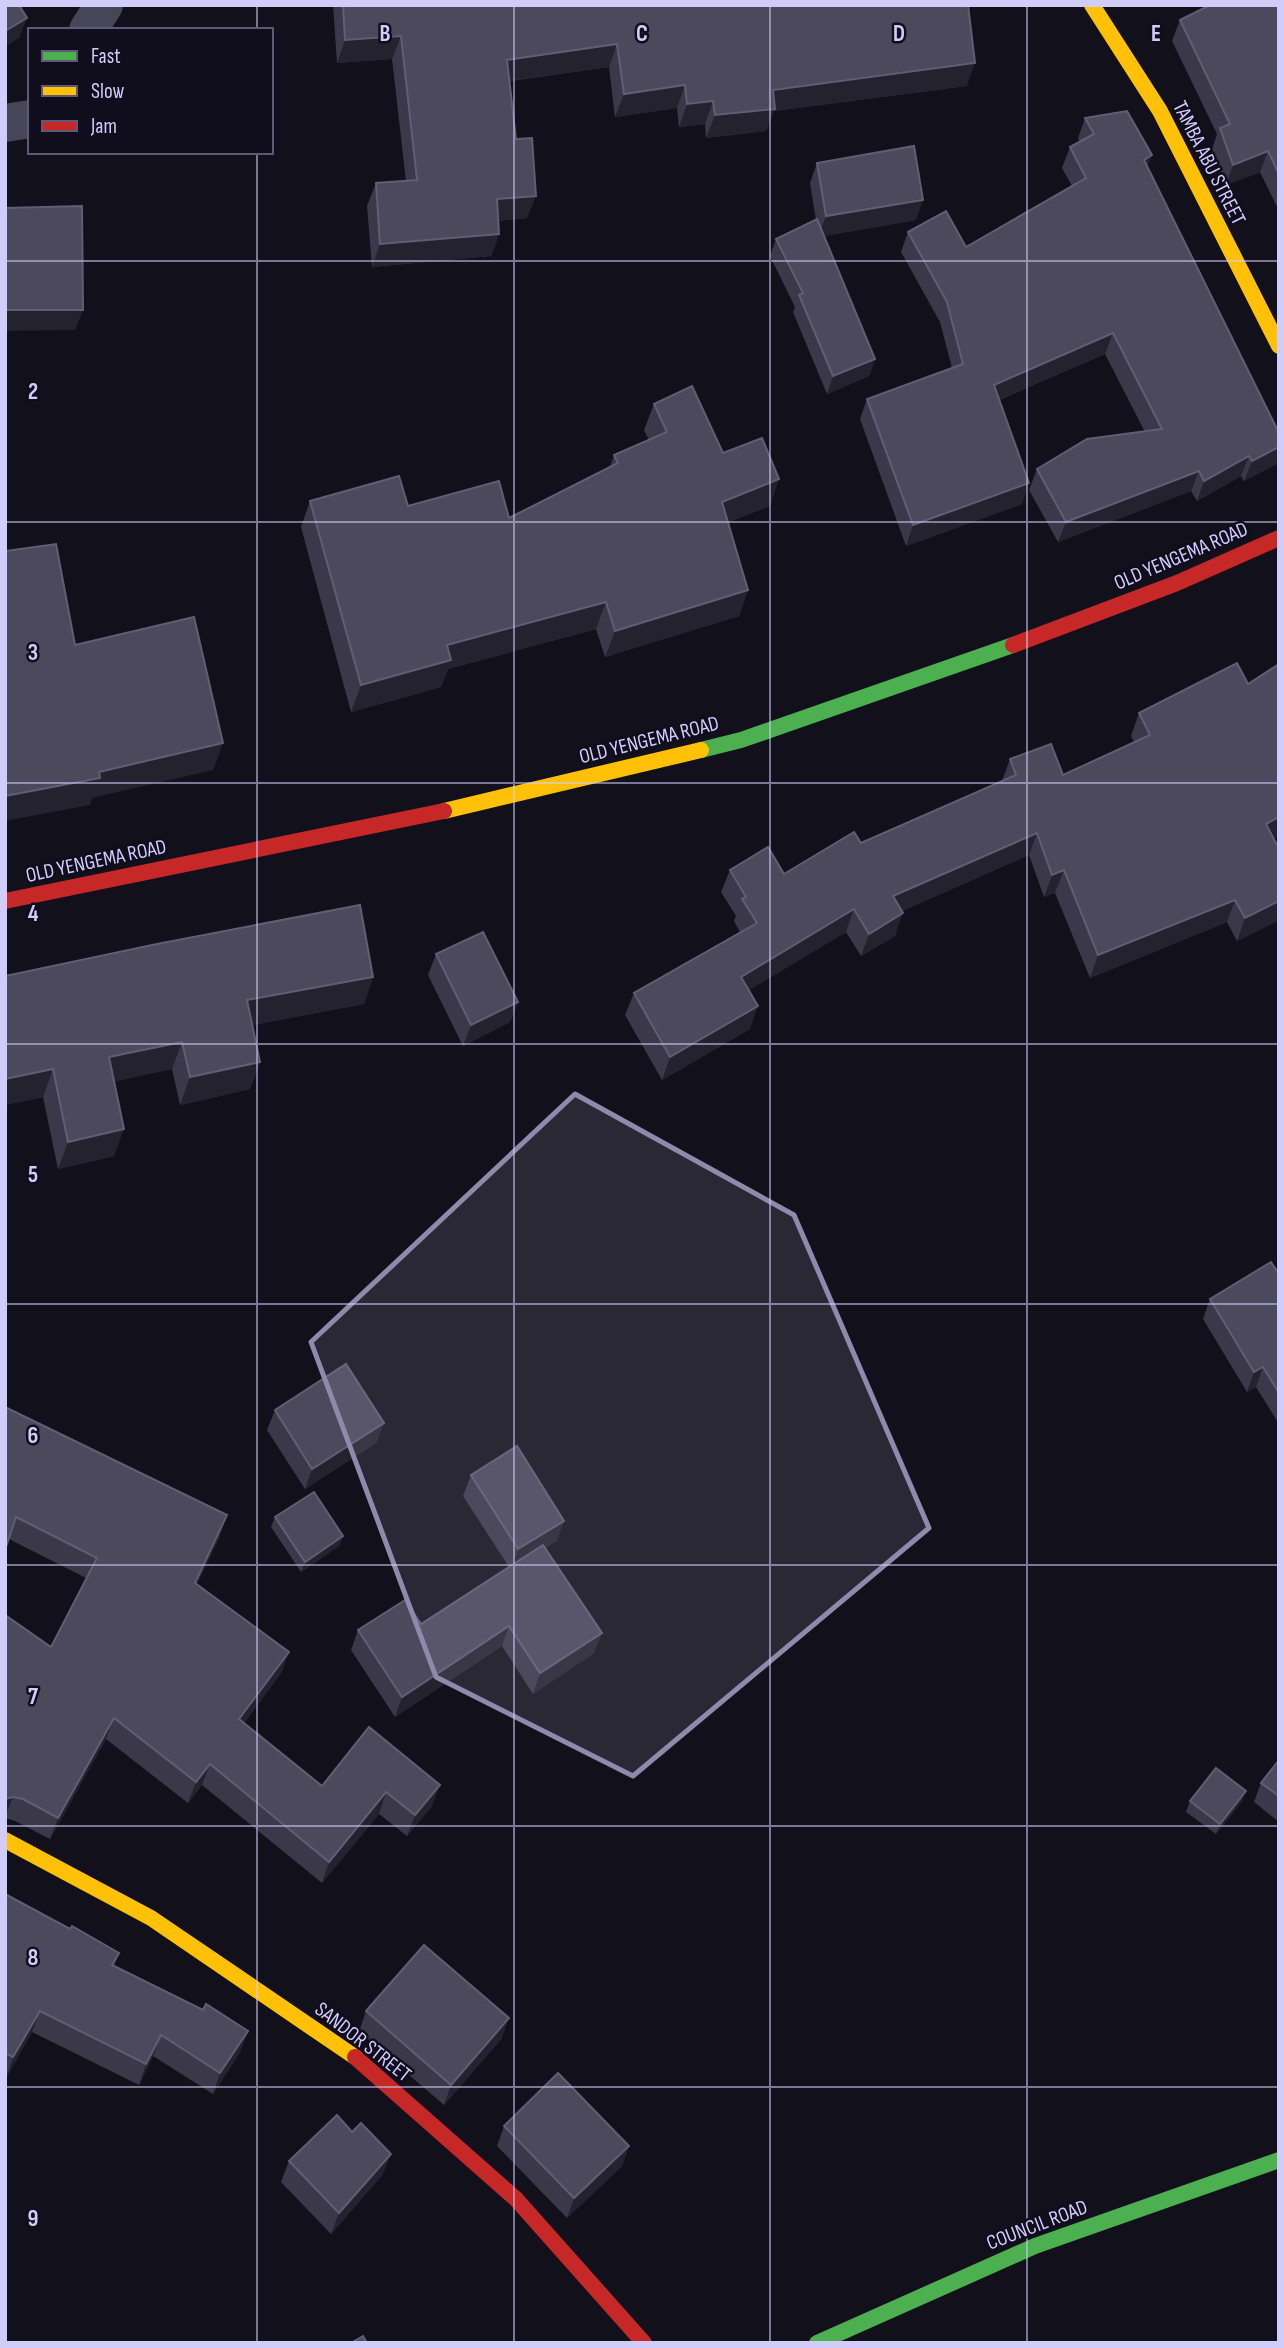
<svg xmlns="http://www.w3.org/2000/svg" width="1284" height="2348" font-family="'Sofia Sans Condensed',sans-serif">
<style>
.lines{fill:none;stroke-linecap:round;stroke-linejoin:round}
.street{stroke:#474659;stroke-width:38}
.fast{stroke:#4caf50;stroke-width:16}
.slow{stroke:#ffc107;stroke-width:16}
.jam{stroke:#c62828;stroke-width:16}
.wall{fill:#3b3949}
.shaded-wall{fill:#24222e}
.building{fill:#4c495c;stroke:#615d75;stroke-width:2}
.marked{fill:#8f8aac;fill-opacity:0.2;stroke:#8f8aac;stroke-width:5;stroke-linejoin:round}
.grid{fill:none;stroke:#d2ccfb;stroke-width:2;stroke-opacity:0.55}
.labels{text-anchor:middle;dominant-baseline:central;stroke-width:5;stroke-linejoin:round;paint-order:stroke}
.street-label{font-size:21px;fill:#d2ccfb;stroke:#100d1d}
.grid-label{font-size:23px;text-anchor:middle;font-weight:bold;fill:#d2ccfb;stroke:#100d1d;stroke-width:5;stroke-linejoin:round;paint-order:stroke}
</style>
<rect width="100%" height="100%" fill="#12101a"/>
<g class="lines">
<g class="street">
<polyline points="88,30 104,5"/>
<polyline points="5,123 30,119"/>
</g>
<g class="fast">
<polyline points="701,750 741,740 1013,645"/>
<polyline points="817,2343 1035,2246 1279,2160"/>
</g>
<g class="slow">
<polyline points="1092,5 1160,111 1279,346"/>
<polyline points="444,811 701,750"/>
<polyline points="5,1840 151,1918 355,2057"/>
</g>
<g class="jam">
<polyline points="1013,645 1177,583 1279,538"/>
<polyline points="5,901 444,811"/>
<polyline points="355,2057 516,2199 644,2343"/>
</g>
</g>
<g class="wall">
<polygon points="333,5 968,5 967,86 774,111 766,131 706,138 705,124 679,127 677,108 615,117 609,67 510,81 516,139 527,218 498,221 499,234 491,256 372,267 367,206 376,183 406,181 392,59 337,63"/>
<polygon points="1207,5 1279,5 1279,211 1260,172 1226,185 1212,149 1217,134 1172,41 1180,20 1208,6"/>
<polygon points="1085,118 1147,168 1277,464 1244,481 1241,476 1197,501 1191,491 1058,542 1029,490 1037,469 1145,432 1105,354 999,400 1022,504 906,546 860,419 867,399 952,368 940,322 901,252 908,232 966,247 1072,186 1062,168 1070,147 1080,142 1078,138"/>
<polygon points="817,163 916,220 824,236 875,359 869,376 827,394 793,312 795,307 770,256 776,239 816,220 810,183"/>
<polygon points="654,404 723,453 770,506 728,522 748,590 739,616 605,657 596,629 448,669 441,687 351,712 301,527 310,501 408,506 509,518 610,467 614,455 649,440 644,430"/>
<polygon points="1279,664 1279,836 1273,839 1279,849 1279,920 1237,941 1227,922 1090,978 1055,893 1044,897 1029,855 902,911 895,936 861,956 846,932 749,990 750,1029 662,1080 625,1015 634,993 740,932 734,921 736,916 721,892 730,870 784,874 861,843 1002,781 1010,759 1063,775 1134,742 1131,736 1139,713 1248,684"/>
<polygon points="436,954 518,1002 510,1022 463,1046 428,975"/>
<polygon points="5,976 373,977 364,1004 252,1025 260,1062 250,1089 180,1105 172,1069 114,1081 114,1156 58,1169 43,1097 5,1105"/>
<polygon points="1279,1274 1279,1424 1256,1387 1247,1392 1203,1319 1210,1299"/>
<polygon points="275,1410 384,1423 376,1443 305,1489 267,1430"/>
<polygon points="5,1411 220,1536 197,1584 289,1652 281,1673 244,1723 322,1786 369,1727 432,1806 407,1836 379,1814 322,1883 202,1785 188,1803 106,1739 50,1839 15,1821 5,1818 5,1615 51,1647 86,1578 9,1539"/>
<polygon points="471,1475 557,1541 545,1548 594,1653 533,1694 502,1646 395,1717 351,1650 358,1630 421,1624 509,1567 463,1496"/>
<polygon points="275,1517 343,1536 339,1546 301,1572 271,1527"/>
<polygon points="1279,1760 1279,1822 1254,1802 1261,1783"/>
<polygon points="1190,1801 1242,1801 1216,1834 1186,1812"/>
<polygon points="5,1894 70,1929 119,1953 114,1966 248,2031 240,2052 213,2094 153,2056 139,2085 32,2032 5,2078"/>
<polygon points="366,2011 502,2038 444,2105 359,2032"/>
<polygon points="504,2126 629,2146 622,2166 567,2218 497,2146"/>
<polygon points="289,2161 383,2174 331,2234 281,2182"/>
</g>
<g class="shaded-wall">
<polygon points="27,18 19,38 5,47 5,31"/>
<polygon points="401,36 392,59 337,63 345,40"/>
<polygon points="617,44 609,67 499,82 507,60"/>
<polygon points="975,63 967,86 774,111 766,131 706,138 715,115 773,90"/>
<polygon points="685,85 677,108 615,117 624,94"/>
<polygon points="713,101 705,124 679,127 687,104"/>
<polygon points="1268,151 1260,172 1226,185 1233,165"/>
<polygon points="1152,155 1144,176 1144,160"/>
<polygon points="536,196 527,218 488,222 497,199"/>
<polygon points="923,200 916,220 818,237 826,216"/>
<polygon points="499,234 491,256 372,267 380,244"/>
<polygon points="5,310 83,310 75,330 5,331"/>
<polygon points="1113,333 1105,354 986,405 994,385"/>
<polygon points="875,359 869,376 827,394 833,376"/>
<polygon points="1279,447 1279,459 1277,464 1244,481 1252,461"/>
<polygon points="1249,456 1241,476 1197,501 1204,481"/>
<polygon points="1199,471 1191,491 1058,542 1066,522"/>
<polygon points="779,479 770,506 712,529 722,502"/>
<polygon points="1029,483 1022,504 906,546 913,525"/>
<polygon points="748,590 739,616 605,657 615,631"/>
<polygon points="606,602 596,629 448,669 441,687 351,712 361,685 447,645"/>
<polygon points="223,743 213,770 92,798 90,805 5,821 5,796 99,772"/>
<polygon points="1279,817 1279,836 1258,847 1266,824"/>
<polygon points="1037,833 1029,855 884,919 893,896"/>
<polygon points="1064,870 1055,893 1044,897 1052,875"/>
<polygon points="1235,900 1227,922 1090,978 1098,955"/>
<polygon points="1279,901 1279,920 1237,941 1245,918"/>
<polygon points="854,909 846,932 733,1000 741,977"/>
<polygon points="903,913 895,936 861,956 869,934"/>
<polygon points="373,977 364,1004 237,1028 247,1000"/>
<polygon points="518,1002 510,1022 463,1046 471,1025"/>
<polygon points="758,1006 750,1029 662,1080 670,1057"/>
<polygon points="182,1042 172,1069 99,1085 109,1057"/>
<polygon points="260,1062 250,1089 180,1105 190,1077"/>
<polygon points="53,1069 43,1097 5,1105 5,1079"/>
<polygon points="124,1129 114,1156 58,1169 68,1142"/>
<polygon points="1263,1367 1256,1387 1247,1392 1254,1372"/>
<polygon points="384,1423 376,1443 305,1489 312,1469"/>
<polygon points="227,1515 220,1536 187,1604 195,1583"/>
<polygon points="564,1521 557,1541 511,1570 518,1549"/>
<polygon points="343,1536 339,1546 301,1572 305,1562"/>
<polygon points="509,1626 502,1646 395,1717 402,1697"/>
<polygon points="602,1633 594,1653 533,1694 540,1673"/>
<polygon points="289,1652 281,1673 231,1740 239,1719"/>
<polygon points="114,1718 106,1739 50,1839 58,1818"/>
<polygon points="210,1764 202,1785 188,1803 196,1782"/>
<polygon points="440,1785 432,1806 407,1836 415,1815"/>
<polygon points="1246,1791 1242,1801 1216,1834 1220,1824"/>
<polygon points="386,1792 379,1814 322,1883 329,1862"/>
<polygon points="13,1797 5,1817 5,1799"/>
<polygon points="40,2011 32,2032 6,2079 13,2057"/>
<polygon points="509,2018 502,2038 444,2105 451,2085"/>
<polygon points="248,2031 240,2052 213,2094 220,2073"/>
<polygon points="161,2035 153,2056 139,2085 146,2064"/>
<polygon points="629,2146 622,2166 567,2218 574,2198"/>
<polygon points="391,2154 383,2174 331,2234 339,2213"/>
</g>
<g class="building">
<polygon points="5,5 19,5 27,18 5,31"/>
<polygon points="343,5 968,5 975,63 773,90 775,109 715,115 713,101 687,104 685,85 624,94 617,44 507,60 516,139 532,138 536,196 497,199 499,234 380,244 376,183 417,180 401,36 345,40"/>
<polygon points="1210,5 1279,5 1279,174 1268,151 1233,165 1220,128 1230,124 1180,20"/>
<polygon points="1127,111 1152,155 1144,160 1279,433 1279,447 1252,461 1249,456 1204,481 1199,471 1066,522 1037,469 1087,439 1162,429 1113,333 994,385 1029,483 913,525 867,399 963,364 947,302 908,232 946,211 966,247 1086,178 1070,147 1094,134 1085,118"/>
<polygon points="914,146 923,200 826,216 817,163"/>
<polygon points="82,206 83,310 5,310 5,208"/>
<polygon points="817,219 875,359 833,376 799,295 803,293 776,239"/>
<polygon points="692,386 723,453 762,438 779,479 722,502 748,590 615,631 606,602 447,645 451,660 361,685 310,501 399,476 408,506 499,481 509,518 618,463 614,455 667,432 654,404"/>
<polygon points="56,544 75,645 194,617 223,743 99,772 100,778 5,796 5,551"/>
<polygon points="1237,663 1248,684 1279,664 1279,817 1266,824 1279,849 1279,901 1245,918 1235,900 1098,955 1064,870 1052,875 1037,833 893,896 903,913 869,934 854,909 741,977 758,1006 670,1057 634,993 757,923 742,899 746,897 730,870 768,847 784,874 854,832 861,843 1016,775 1010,759 1051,744 1063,775 1150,735 1139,713"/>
<polygon points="360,905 373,977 247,1000 260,1062 190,1077 182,1042 109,1057 124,1129 68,1142 53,1069 5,1079 5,976 157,944"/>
<polygon points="483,932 518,1002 471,1025 436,954"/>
<polygon points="1271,1262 1279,1274 1279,1393 1263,1367 1254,1372 1210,1299"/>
<polygon points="346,1364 384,1423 312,1469 275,1410"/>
<polygon points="7,1408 227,1515 195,1583 289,1652 239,1719 322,1786 369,1727 440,1785 415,1815 386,1792 329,1862 210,1764 196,1782 114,1718 58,1818 23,1799 13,1797 5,1799 5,1615 51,1647 97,1558 16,1517 5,1550 5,1411"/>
<polygon points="517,1446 564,1521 518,1549 471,1475"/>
<polygon points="314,1492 343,1536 305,1562 275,1517"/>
<polygon points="543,1545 602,1633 540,1673 509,1626 402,1697 358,1630 405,1600 421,1624"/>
<polygon points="1279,1760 1279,1796 1261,1783"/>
<polygon points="1216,1768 1246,1791 1220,1824 1190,1801"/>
<polygon points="5,1894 70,1929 72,1926 119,1953 112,1965 203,2010 206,2004 248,2031 220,2073 161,2035 146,2064 40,2011 13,2057 5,2053"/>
<polygon points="424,1945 509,2018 451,2085 366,2011"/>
<polygon points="558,2073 629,2146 574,2198 504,2126"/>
<polygon points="337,2115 352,2132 361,2123 391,2154 339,2213 289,2161"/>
<polygon points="363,2336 367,2343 351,2343"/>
</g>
<path class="marked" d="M575 1094 794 1215 929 1528 633 1776 436 1677 311 1342Z"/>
<path class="grid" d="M257 5V30M514 5V2343M770 5V2343M1027 5V2343M257 152V2343M5 261H1279M5 522H1279M5 783H1279M5 1044H1279M5 1304H1279M5 1565H1279M5 1826H1279M5 2087H1279"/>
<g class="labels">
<g class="street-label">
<text transform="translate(1209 163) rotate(63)">TAMBA ABU STREET</text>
<text transform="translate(1181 556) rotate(-23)">OLD YENGEMA ROAD</text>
<text transform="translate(649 740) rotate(-14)">OLD YENGEMA ROAD</text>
<text transform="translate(96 861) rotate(-12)">OLD YENGEMA ROAD</text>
<text transform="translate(363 2042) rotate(38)">SANDOR STREET</text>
<text transform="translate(1037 2225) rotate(-21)">COUNCIL ROAD</text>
</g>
</g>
<g class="grid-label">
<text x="385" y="41">B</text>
<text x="642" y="41">C</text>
<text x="899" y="41">D</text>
<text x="1156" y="41">E</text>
<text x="33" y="399">2</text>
<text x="33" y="660">3</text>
<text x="33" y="921">4</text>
<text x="33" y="1182">5</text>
<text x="33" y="1443">6</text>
<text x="33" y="1704">7</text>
<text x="33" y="1965">8</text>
<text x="33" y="2226">9</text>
</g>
<rect width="1284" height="2348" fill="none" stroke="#d2ccfb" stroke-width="14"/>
<rect x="28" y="28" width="245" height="126" fill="#100d1d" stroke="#5e5976" stroke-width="2"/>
<rect x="42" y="51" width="35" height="10" fill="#4caf50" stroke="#5e5976" stroke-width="2"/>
<text x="91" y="63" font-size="21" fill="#d2ccfb">Fast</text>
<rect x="42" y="86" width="35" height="10" fill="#ffc107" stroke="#5e5976" stroke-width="2"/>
<text x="91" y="98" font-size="21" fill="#d2ccfb">Slow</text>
<rect x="42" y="121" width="35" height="10" fill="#c62828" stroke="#5e5976" stroke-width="2"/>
<text x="91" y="133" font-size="21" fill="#d2ccfb">Jam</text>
</svg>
